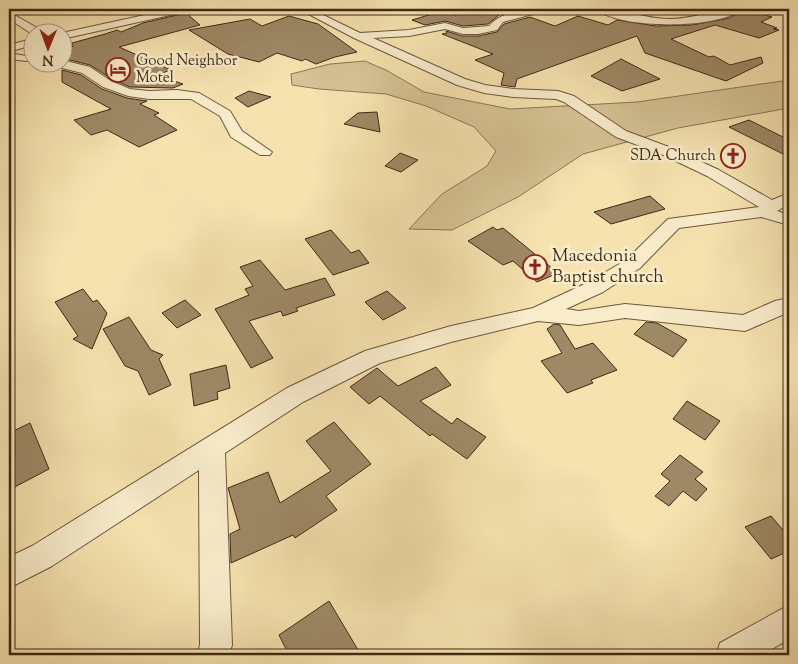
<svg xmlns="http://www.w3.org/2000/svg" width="798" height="664" font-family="'Sorts Mill Goudy',serif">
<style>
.green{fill:#d6c395;stroke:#8b7656}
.building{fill:#9e8966;stroke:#402916}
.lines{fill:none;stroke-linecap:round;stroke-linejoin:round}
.street-casing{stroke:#6d573c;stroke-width:2}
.street{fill:#f8eccb;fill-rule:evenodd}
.labels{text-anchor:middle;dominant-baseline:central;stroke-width:5;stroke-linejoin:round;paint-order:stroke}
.far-poi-label{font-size:15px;fill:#402916;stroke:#f8eccb;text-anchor:start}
.poi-label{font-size:18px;fill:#402916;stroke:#f8eccb;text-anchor:start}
</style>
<rect width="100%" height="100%" fill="#f5e2af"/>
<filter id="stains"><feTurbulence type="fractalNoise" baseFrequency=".004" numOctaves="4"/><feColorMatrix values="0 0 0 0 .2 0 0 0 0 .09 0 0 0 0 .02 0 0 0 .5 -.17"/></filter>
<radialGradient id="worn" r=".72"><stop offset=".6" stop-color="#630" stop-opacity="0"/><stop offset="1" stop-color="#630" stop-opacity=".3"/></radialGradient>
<polygon class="green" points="365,61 386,70 424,92 510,109 637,102 789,80 789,108 678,128 583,154 518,197 452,230 409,229 442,194 487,166 496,151 474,127 426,106 386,94 319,89 292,85 291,74 330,64"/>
<g class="building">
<polygon points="474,9 489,12 498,9 513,11 499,15 488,24 463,26 445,21 425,25 412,20 442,11 455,15"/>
<polygon points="743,9 772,17 761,22 777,28 773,29 779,30 759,38 715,25 671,39 709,57 714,56 730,65 761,57 763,63 726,81 645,53 637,36 517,79 515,87 501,85 504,73 475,60 493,54 442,34 447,33 446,31 462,36 478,36 497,32 504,24 530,17 555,26 578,16 608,25 617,20 656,26 692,25 730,18"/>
<polygon points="186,13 200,25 119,47 171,70 157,75 183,84 173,88 130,87 112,79 90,65 62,58 62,43 73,47 72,43 105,34 117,30 121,32 143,23"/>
<polygon points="289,16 318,24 357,52 335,57 316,64 305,59 302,61 277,53 259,62 228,54 189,30 250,19 262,26"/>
<polygon points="621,59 660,79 622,91 591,76"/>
<polygon points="62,70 81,75 102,89 127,98 147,101 140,104 159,113 154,115 177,130 139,147 107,130 91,135 74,120 111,109 62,82"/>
<polygon points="249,91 271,97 248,107 235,98"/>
<polygon points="377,112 380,132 344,124 358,113"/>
<polygon points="749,120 789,140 789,157 729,127"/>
<polygon points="400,153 418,160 401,172 385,166"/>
<polygon points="650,196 665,209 611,224 594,212"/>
<polygon points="493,227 497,230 503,228 558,273 537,282 513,261 503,265 468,241"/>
<polygon points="331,230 351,253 359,250 369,263 333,275 305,239"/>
<polygon points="260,260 285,290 325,278 335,295 296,308 298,311 283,316 281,311 249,321 273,358 251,368 215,309 249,295 245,289 253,286 240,267"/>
<polygon points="83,289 93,302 97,300 107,313 92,349 73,339 78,336 55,302"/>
<polygon points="387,291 406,308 383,320 365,302"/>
<polygon points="185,300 201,315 177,328 162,313"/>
<polygon points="129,317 151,350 163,355 159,359 171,385 149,395 138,371 125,366 103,329"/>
<polygon points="646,322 657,323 687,340 673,357 634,334"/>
<polygon points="554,324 560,325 575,349 593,343 617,370 591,380 593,383 567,393 541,361 562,353 547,329"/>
<polygon points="226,365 230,388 217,392 218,399 194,406 190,374"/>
<polygon points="436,367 451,385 420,401 452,424 457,418 486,437 467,459 432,434 430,436 380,396 369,404 350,387 377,368 398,386"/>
<polygon points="687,401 720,421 705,440 673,419"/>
<polygon points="334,422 371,464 326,496 337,510 295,538 293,535 231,563 230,534 240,529 228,488 268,472 280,503 331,471 306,441"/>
<polygon points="30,423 49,469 9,490 9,433"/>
<polygon points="680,455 703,472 695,479 707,489 696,501 683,491 669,506 655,496 670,481 661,474"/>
<polygon points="771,516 789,537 789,551 771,559 745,527"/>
<polygon points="329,601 361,655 289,655 279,635"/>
</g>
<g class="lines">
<defs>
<g id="street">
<polygon points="172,9 189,9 184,12 62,39 62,33"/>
<path d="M299 9H311L360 33 409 30 445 23 463 28 489 26C501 11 528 9 546 9L544 11 503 22 497 30 478 34H463L445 29 409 36 373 38 465 79 485 85 513 89 558 91 574 96 626 131 669 147 719 170 772 200 789 193V204L777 211 789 215V225L761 217 679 228 640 268 603 292 566 309 579 311 625 304 743 315 775 301 789 298V312L745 331 625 318 579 325 538 321 451 342 380 363 303 402 225 453 232 645 229 655H197L200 645 199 470 52 566 9 588V557L32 546 287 388 365 351 451 326 533 308 589 282 626 260 668 219 759 207 707 176 659 153 616 137 564 102 556 99 513 97 484 93 457 85 354 38Z"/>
<path d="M596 9C619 7 644 19 669 19 694 19 719 8 741 9 719 30 618 29 596 9Z"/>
<polygon points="9,12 41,30 42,32 32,34 9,19"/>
<polygon points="32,39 32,45 9,52 9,45"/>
<polygon points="9,53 32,57 32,62 36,62 9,59"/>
<polygon points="62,60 90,67 111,81 130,89 149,91 177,90 199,93 230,111 242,131 272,152 270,155 260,155 231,137 220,116 191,99 149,99 128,96 103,87 82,73 46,64 44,62 62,62"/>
<polygon points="789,605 789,639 762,655 716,655 720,643"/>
</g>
</defs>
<use href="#street" class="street-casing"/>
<use href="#street" class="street"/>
</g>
<defs>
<symbol id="hotel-ring" viewBox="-11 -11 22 22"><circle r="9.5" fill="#f8eccb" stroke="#8f2418" stroke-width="1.5"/><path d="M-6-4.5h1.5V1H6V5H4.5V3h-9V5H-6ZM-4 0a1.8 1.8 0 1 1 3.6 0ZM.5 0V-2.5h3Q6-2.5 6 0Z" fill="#8f2418"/></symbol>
<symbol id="church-ring" viewBox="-11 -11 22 22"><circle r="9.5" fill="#f8eccb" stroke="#8f2418" stroke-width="1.5"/><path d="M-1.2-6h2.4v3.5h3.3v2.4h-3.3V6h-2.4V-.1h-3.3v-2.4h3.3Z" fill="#8f2418"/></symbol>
</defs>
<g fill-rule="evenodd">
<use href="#hotel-ring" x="104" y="56" width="28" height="28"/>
<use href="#church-ring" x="719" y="142" width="28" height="28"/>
<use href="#church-ring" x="521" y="253" width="28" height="28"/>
</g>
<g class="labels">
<g class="far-poi-label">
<text x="136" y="61">Good Neighbor<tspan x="136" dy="17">Motel</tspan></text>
<text x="716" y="156" text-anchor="end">SDA Church</text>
</g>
<g class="poi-label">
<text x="552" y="257">Macedonia<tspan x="552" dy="21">Baptist church</tspan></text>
</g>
</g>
<rect width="798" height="664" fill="none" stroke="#f5e2af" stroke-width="30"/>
<rect x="10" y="10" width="778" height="644" fill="none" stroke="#402916" stroke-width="2.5"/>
<rect x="15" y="15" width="768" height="634" fill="none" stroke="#402916"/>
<g transform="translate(48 48) rotate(181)"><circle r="24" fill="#f8eccb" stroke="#ae9e83"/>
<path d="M0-4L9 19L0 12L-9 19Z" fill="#8f2418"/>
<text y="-8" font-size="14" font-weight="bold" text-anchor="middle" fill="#402916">N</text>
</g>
<rect width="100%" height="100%" filter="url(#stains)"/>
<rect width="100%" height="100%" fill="url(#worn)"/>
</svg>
